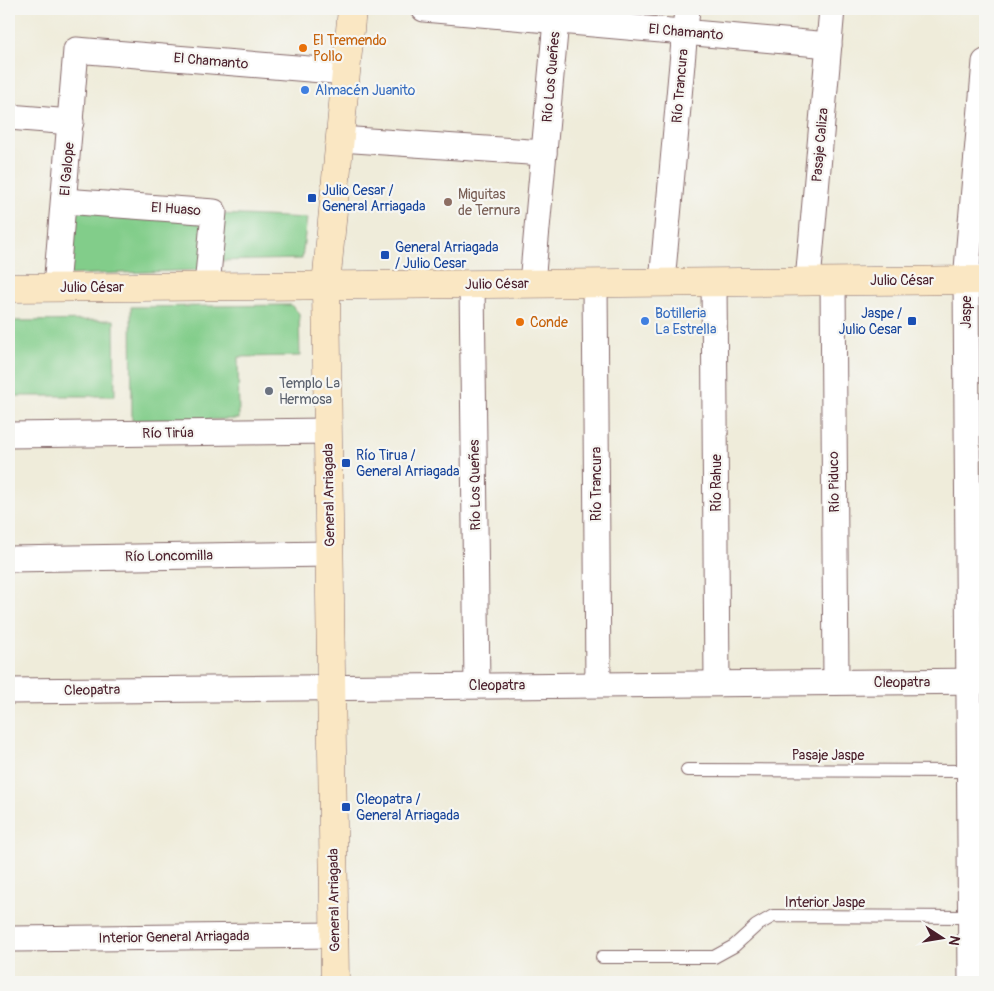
<svg xmlns="http://www.w3.org/2000/svg" width="994" height="991" font-family="Pangolin,sans-serif">
<style>
.green{fill:#82cd8a;stroke:#66765a}
.lines{fill:none;stroke-linecap:round;stroke-linejoin:round}
.lane-casing{stroke:#846768;stroke-width:14}
.street-casing{stroke:#846768;stroke-width:27}
.secondary-casing{stroke:#846768;stroke-width:29}
.lane{stroke:#fff;stroke-width:12}
.street{stroke:#fff;stroke-width:25}
.secondary{stroke:#fae7c3;stroke-width:28}
.food-dot{fill:#e8710a;stroke:#f6f6f2;stroke-width:2}
.shop-dot{fill:#3f7fe0;stroke:#f6f6f2;stroke-width:2}
.transit-dot{fill:#1a4fb4;stroke:#f6f6f2;stroke-width:2}
.education-dot{fill:#8d6e63;stroke:#f6f6f2;stroke-width:2}
.worship-dot{fill:#6b7280;stroke:#f6f6f2;stroke-width:2}
.labels{text-anchor:middle;dominant-baseline:central;stroke-width:4.5;stroke-linejoin:round;paint-order:stroke}
.street-label{font-size:14px;fill:#4a1f2b;stroke:#f6f6f2}
.food-label{font-size:14px;fill:#c56008;stroke:#f6f6f2;text-anchor:start}
.shop-label{font-size:14px;fill:#366cbe;stroke:#f6f6f2;text-anchor:start}
.transit-label{font-size:14px;fill:#164399;stroke:#f6f6f2;text-anchor:start}
.education-label{font-size:14px;fill:#785e54;stroke:#f6f6f2;text-anchor:start}
.worship-label{font-size:14px;fill:#5b616d;stroke:#f6f6f2;text-anchor:start}
</style>
<rect width="100%" height="100%" fill="#f6f6f2"/>
<filter id="ink" filterUnits="userSpaceOnUse"><feTurbulence type="fractalNoise" baseFrequency=".02" numOctaves="2"/><feDisplacementMap in="SourceGraphic" scale="10" xChannelSelector="R" yChannelSelector="G"/><feConvolveMatrix kernelMatrix="1 2 1 2 8 2 1 2 1" color-interpolation-filters="sRGB"/></filter>
<filter id="wash" filterUnits="userSpaceOnUse"><feTurbulence type="fractalNoise" baseFrequency=".0096" numOctaves="4" result="noise"/><feDisplacementMap in="SourceGraphic" scale="20" xChannelSelector="R" yChannelSelector="G"/><feGaussianBlur stdDeviation="1.12" result="paint"/><feColorMatrix in="noise" values="0 0 0 0 0 0 0 0 0 0 0 0 0 0 0 0 0 1.4 0 .05"/><feComposite in="paint" operator="in"/></filter>
<g filter="url(#wash)">
<rect width="100%" height="100%" fill="#efecda"/>
<g class="green">
<polygon points="73,208 207,217 202,270 66,275"/>
<polygon points="220,214 307,218 302,259 215,261"/>
<polygon points="291,305 299,313 300,356 238,357 239,419 132,421 131,307"/>
<polygon points="114,320 115,396 9,396 9,321"/>
</g>
</g>
<g filter="url(#ink)">
<g class="lines">
<defs>
<g id="lane">
<polyline points="687,770 970,771"/>
<polyline points="602,957 714,957 734,946 756,926 773,916 971,917"/>
</g>
<g id="street">
<polyline points="424,9 829,45"/>
<polyline points="9,117 71,122"/>
<polyline points="340,139 544,153"/>
<polyline points="64,201 214,212 207,286"/>
<polyline points="808,281 832,9"/>
<polyline points="833,281 836,682"/>
<polyline points="662,282 687,9"/>
<polyline points="714,282 717,683"/>
<polyline points="532,283 556,21"/>
<polyline points="595,283 598,684"/>
<polyline points="472,284 477,685"/>
<polyline points="56,287 76,50 346,72"/>
<polyline points="9,435 328,431"/>
<polyline points="9,559 329,554"/>
<polyline points="9,691 985,681"/>
<polyline points="14,939 334,935"/>
<polyline points="971,982 966,280 985,62"/>
</g>
<g id="secondary">
<polyline points="9,288 985,280"/>
<polyline points="335,982 326,285 352,9"/>
</g>
</defs>
<use href="#lane" class="lane-casing"/>
<use href="#street" class="street-casing"/>
<use href="#secondary" class="secondary-casing"/>
<use href="#lane" class="lane"/>
<use href="#street" class="street"/>
<use href="#secondary" class="secondary"/>
</g>
</g>
<g class="food-dot">
<circle cx="303" cy="48" r="5"/>
<circle cx="520" cy="322" r="5"/>
</g>
<g class="shop-dot">
<circle cx="305" cy="90" r="5"/>
<circle cx="645" cy="321" r="5"/>
</g>
<g class="transit-dot">
<rect x="307" y="193" width="10" height="10" rx="2.5"/>
<rect x="380" y="250" width="10" height="10" rx="2.5"/>
<rect x="907" y="316" width="10" height="10" rx="2.5"/>
<rect x="341" y="458" width="10" height="10" rx="2.5"/>
<rect x="341" y="802" width="10" height="10" rx="2.5"/>
</g>
<circle class="education-dot" cx="448" cy="202" r="5"/>
<circle class="worship-dot" cx="269" cy="391" r="5"/>
<g class="labels">
<g class="street-label">
<text transform="translate(686 32) rotate(5)">El Chamanto</text>
<text transform="translate(211 61) rotate(5)">El Chamanto</text>
<text transform="translate(551 77) rotate(-85)">Río Los Queñes</text>
<text transform="translate(680 86) rotate(-85)">Río Trancura</text>
<text transform="translate(820 145) rotate(-85)">Pasaje Caliza</text>
<text transform="translate(67 169) rotate(-85)">El Galope</text>
<text transform="translate(176 209) rotate(4)">El Huaso</text>
<text x="902" y="280">Julio César</text>
<text transform="translate(497 284) rotate(-1)">Julio César</text>
<text x="92" y="287">Julio César</text>
<text transform="translate(966 312) rotate(-90)">Jaspe</text>
<text transform="translate(168 433) rotate(-1)">Río Tirúa</text>
<text transform="translate(834 482) rotate(-91)">Río Piduco</text>
<text transform="translate(716 483) rotate(-90)">Río Rahue</text>
<text transform="translate(596 484) rotate(-90)">Río Trancura</text>
<text transform="translate(475 485) rotate(-91)">Río Los Queñes</text>
<text transform="translate(329 495) rotate(-91)">General Arriagada</text>
<text transform="translate(169 556) rotate(-1)">Río Loncomilla</text>
<text x="902" y="682">Cleopatra</text>
<text x="497" y="685">Cleopatra</text>
<text transform="translate(92 690) rotate(-1)">Cleopatra</text>
<text x="828" y="755">Pasaje Jaspe</text>
<text transform="translate(334 900) rotate(-91)">General Arriagada</text>
<text x="825" y="902">Interior Jaspe</text>
<text transform="translate(174 937) rotate(-1)">Interior General Arriagada</text>
</g>
<g class="food-label">
<text x="313" y="40">El Tremendo<tspan x="313" dy="16">Pollo</tspan></text>
<text x="530" y="322">Conde</text>
</g>
<g class="shop-label">
<text x="315" y="90">Almacén Juanito</text>
<text x="655" y="313">Botilleria<tspan x="655" dy="16">La Estrella</tspan></text>
</g>
<g class="transit-label">
<text x="322" y="190">Julio Cesar /<tspan x="322" dy="16">General Arriagada</tspan></text>
<text x="395" y="247">General Arriagada<tspan x="395" dy="16">/ Julio Cesar</tspan></text>
<text x="902" y="313" text-anchor="end">Jaspe /<tspan x="902" dy="16">Julio Cesar</tspan></text>
<text x="356" y="455">Río Tirua /<tspan x="356" dy="16">General Arriagada</tspan></text>
<text x="356" y="799">Cleopatra /<tspan x="356" dy="16">General Arriagada</tspan></text>
</g>
<g class="education-label">
<text x="458" y="194">Miguitas<tspan x="458" dy="16">de Ternura</tspan></text>
</g>
<g class="worship-label">
<text x="279" y="383">Templo La<tspan x="279" dy="16">Hermosa</tspan></text>
</g>
</g>
<rect width="994" height="991" fill="none" stroke="#f6f6f2" stroke-width="30"/>
<g transform="translate(942 938) rotate(102)" stroke="#f6f6f2" stroke-width="4" paint-order="stroke">
<path d="M0-4L9 19L0 12L-9 19Z" fill="#4a1f2b"/>
<text y="-8" font-size="14" font-weight="bold" text-anchor="middle" fill="#4a1f2b">N</text>
</g>
</svg>
